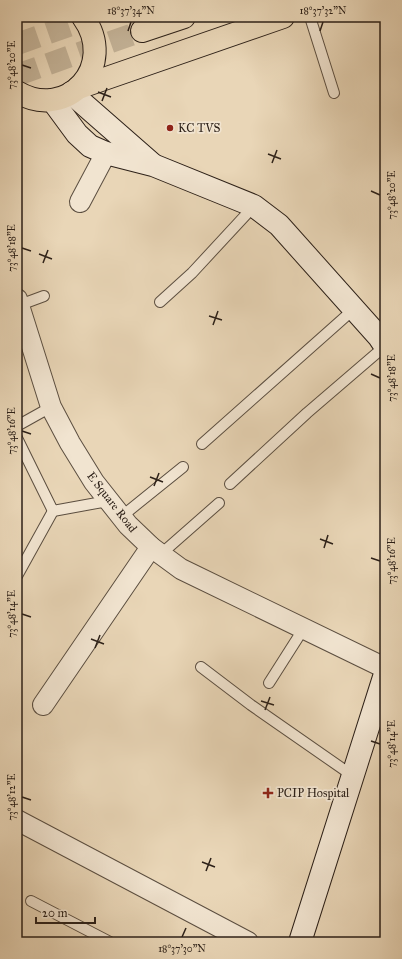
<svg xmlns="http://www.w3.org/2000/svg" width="402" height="959" font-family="'IM FELL Great Primer',serif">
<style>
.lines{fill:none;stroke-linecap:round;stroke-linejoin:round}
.highway-tunnel{stroke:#c3b297;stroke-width:22;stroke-dasharray:22 11;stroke-linecap:butt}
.lane-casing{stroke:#5b4e40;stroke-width:12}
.street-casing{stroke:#5b4e40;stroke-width:22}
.secondary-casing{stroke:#2c2018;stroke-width:24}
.primary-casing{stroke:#2c2018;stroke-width:24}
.highway-casing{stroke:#2c2018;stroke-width:24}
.lane{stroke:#f1e4d0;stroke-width:10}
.street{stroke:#f1e4d0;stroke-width:20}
.secondary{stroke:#f1e4d0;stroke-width:22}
.primary{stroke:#e9d6b7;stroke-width:22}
.highway{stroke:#e9d6b7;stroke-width:22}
.rail-casing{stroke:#2c2018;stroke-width:4.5}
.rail{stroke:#f1e4d0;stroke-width:3;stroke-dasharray:9;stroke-linecap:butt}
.ticks{fill:none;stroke:#2c2018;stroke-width:1.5}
.poi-dot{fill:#8f2418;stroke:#f1e4d0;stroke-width:1.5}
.labels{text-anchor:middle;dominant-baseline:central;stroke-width:3.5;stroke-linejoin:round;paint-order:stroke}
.poi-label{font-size:12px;fill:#2c2018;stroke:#f1e4d0;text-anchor:start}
.street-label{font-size:12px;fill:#2c2018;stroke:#f1e4d0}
.neatline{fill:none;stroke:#2c2018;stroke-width:1.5}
.ticks-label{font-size:10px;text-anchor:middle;fill:#2c2018}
</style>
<rect width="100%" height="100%" fill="#e9d6b7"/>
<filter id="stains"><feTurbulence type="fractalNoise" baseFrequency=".005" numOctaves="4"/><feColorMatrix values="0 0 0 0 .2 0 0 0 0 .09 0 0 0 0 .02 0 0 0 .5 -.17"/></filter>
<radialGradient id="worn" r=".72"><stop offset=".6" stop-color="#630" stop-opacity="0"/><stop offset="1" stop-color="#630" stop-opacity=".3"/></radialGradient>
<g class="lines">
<g class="highway-tunnel">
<polyline points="17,44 94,17"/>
<polyline points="17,75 142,31"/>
</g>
<defs>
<g id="lane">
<polyline points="310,17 334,93"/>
<polyline points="160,302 192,273 254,206"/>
<polyline points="17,306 44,296"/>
<polyline points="17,426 51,407"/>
<polyline points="17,438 53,511 108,501"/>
<polyline points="202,444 354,309"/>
<polyline points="230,484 307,413 385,346"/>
<polyline points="121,517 183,467"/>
<polyline points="161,554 219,503"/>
<polyline points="17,576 53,511"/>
<polyline points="201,667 251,705 353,776"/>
<polyline points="269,683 304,628"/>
<polyline points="31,901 110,942"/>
</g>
<g id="street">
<polyline points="80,202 106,153"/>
<polyline points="17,299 51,407 70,443 94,482 128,525 151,547 181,569 385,668"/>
<polyline points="43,705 151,547"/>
<polyline points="17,820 248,942"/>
</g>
<g id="secondary">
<polyline points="71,93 151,163"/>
<polyline points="52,100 77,134 90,146 106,153 153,165 254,206 279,225 379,337 385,346"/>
<polyline points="300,942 385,674"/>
</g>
<g id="primary">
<polyline points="78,88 283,17"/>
<path d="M17 92C68 122 118 65 83 17"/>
</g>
<polyline id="highway" points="142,31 184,17"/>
</defs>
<use href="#lane" class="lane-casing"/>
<use href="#street" class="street-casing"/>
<use href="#secondary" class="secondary-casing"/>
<use href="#primary" class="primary-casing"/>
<use href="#highway" class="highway-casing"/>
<use href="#lane" class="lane"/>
<use href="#street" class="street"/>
<use href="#secondary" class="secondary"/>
<use href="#primary" class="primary"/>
<use href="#highway" class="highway"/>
<defs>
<polyline id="rail" points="17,19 22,17"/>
</defs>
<use href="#rail" class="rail-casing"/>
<use href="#rail" class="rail"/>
</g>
<path class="ticks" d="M128 31 131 22M320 31 323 22M22 65 31 68M98 92 111 97M102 101 107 88M268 154 281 159M272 163 277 150M371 191 380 195M22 248 31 251M39 254 52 259M43 263 48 250M209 316 222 320M213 325 218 311M371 374 380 378M22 431 31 434M150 477 163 482M154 486 159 473M320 539 333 544M324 548 328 535M371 558 380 561M22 614 31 617M91 639 104 644M95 648 100 635M261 701 274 705M265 710 270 697M371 741 380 744M22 797 31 800M202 862 215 867M206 871 211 858M182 937 186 928"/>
<g class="poi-dot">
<circle cx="170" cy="128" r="4"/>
<path d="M266 787h4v4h4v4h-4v4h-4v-4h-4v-4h4z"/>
</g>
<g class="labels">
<g class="poi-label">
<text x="178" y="128">KC TVS</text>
<text x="277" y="793">PCIP Hospital</text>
</g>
<g class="street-label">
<text transform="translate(112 502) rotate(52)">E Square Road</text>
</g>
</g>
<rect width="402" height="959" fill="none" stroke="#e9d6b7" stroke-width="44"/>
<path d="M36 917v6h59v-6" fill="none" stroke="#2c2018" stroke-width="2"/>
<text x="42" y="917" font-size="12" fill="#2c2018" stroke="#f1e4d0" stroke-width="3" paint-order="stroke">20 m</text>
<rect x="22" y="22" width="358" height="915" class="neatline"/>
<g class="ticks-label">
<text x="131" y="14">18°37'34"N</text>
<text x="323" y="14">18°37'32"N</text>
<text transform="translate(11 65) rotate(-90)" y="4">73°48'20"E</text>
<text transform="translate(391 195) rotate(-90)" y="4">73°48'20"E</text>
<text transform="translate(11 248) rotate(-90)" y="4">73°48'18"E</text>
<text transform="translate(391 378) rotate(-90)" y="4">73°48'18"E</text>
<text transform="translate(11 431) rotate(-90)" y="4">73°48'16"E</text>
<text transform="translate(391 561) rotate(-90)" y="4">73°48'16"E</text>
<text transform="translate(11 614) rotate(-90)" y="4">73°48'14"E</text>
<text transform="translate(391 744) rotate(-90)" y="4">73°48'14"E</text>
<text transform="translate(11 797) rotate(-90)" y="4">73°48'12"E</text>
<text x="182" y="952">18°37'30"N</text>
</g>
<rect width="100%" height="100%" filter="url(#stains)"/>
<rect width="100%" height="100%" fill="url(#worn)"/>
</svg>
